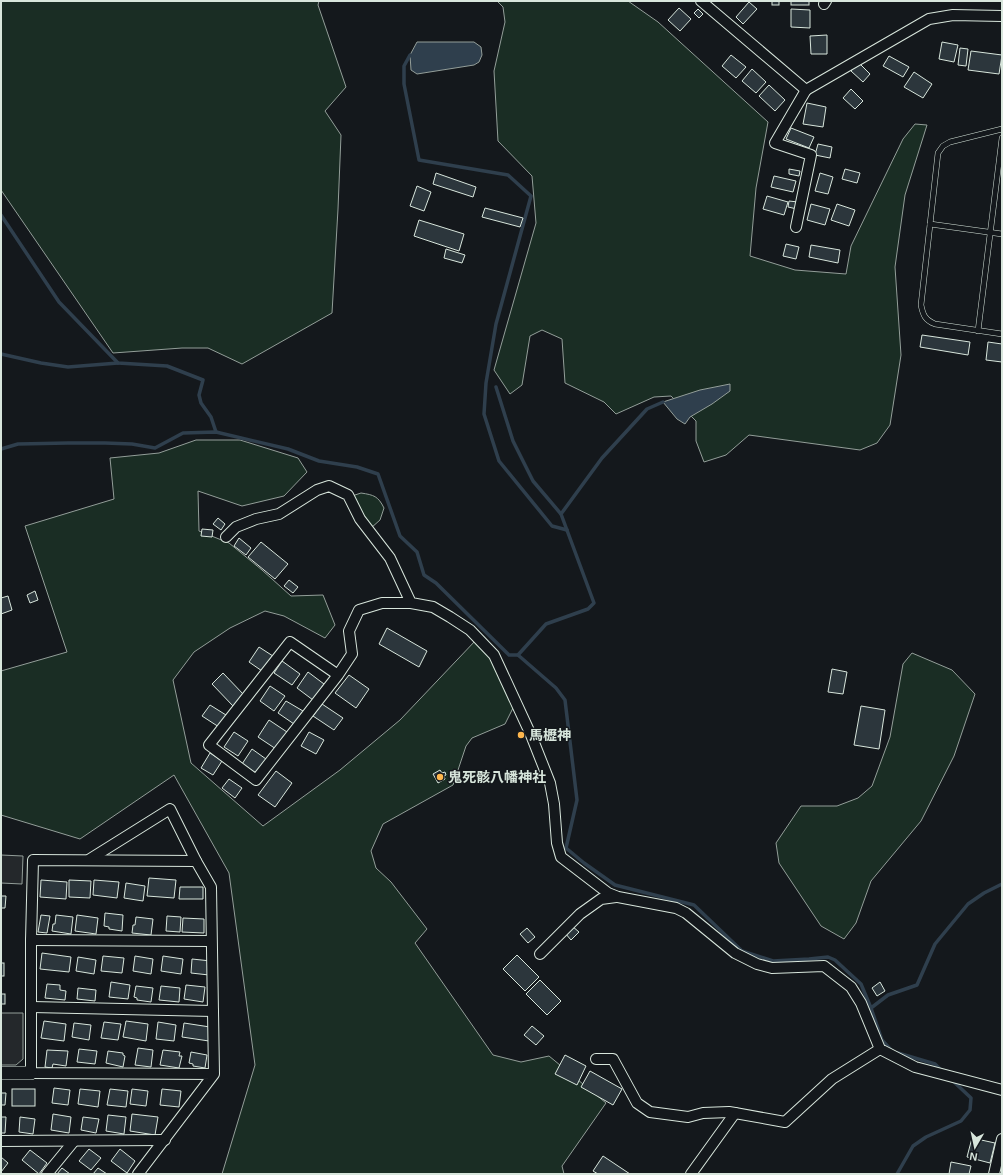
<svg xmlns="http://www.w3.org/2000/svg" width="1003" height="1175" font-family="Helvetica,'Noto Sans JP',sans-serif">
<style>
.green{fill:#1a2d24;stroke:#939e99}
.parking{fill:#24282b;stroke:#939e99}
.water{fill:#2f3f4d;stroke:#939e99}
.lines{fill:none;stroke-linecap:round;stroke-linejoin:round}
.stream{stroke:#2f3f4d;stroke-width:3.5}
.building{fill:#2c363c;stroke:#d8e6dc}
.service-casing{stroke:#d8e6dc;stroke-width:6}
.minor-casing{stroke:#d8e6dc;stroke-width:12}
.tertiary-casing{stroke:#d8e6dc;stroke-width:14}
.service{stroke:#14181c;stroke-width:5}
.minor{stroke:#14181c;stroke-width:10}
.tertiary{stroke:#14181c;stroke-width:13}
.poi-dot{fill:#ffb74d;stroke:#14181c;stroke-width:1.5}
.labels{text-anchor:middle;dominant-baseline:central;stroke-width:3;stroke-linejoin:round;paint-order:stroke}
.poi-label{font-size:14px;font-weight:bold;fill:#d8e6dc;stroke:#14181c;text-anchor:start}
</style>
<rect width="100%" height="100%" fill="#14181c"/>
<g class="green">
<polygon points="1,1 319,1 318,5 346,87 325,111 341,135 338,209 332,313 242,364 208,348 182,348 113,353 1,190"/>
<polygon points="497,1 628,1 658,22 768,122 756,188 750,256 795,270 846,274 851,246 903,139 915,124 927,125 905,195 895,267 901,355 890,425 877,443 860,450 749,435 726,455 704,462 696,441 696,421 671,396 654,397 616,414 604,402 565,383 562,339 542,330 530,336 522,385 510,394 494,370 536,223 532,176 498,141 494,71 505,22 503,7"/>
<polygon points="196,440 240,440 298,458 307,472 284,496 242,506 198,491 199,531 229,543 262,570 291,596 323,595 335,625 325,638 284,616 265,611 230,628 194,652 173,680 191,763 263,826 340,770 400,720 476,640 493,662 515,704 505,724 472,738 466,746 453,785 383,824 371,851 376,868 391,882 427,929 415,943 493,1055 521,1062 549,1056 606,1103 562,1166 564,1174 222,1174 255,1065 229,873 174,775 80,839 1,815 1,671 67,652 25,526 114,499 110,458 159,453"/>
<path d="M361 493C374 495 378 496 384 508L380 520 371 528 349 497Z"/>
<polygon points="912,653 952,670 975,694 954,756 921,821 871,881 856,923 844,939 821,926 779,863 776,843 801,806 837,806 858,798 872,786 890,737 903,664"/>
</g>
<g class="parking">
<polygon points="1,855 23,856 22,884 1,883"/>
<polygon points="1,1013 23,1013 23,1059 16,1065 1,1065"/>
</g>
<g class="water">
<polygon points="417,42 474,42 481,47 482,55 479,62 474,65 417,74 411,70 410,55"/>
<polygon points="730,384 730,391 712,404 690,417 685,424 677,419 663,402 700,390"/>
</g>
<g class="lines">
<g class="stream">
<polyline points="410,55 404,66 404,84 419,160 508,175 531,196 496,324 486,383 484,414 499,461 552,526 567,530"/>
<polyline points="1,215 59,302 118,363 167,366 203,380 199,395 201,403 211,417 216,432"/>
<polyline points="1,354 41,363 68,367 118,363"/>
<polyline points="496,387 513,441 533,481 561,514 594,603 588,609 546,624 518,655"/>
<polyline points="1,449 18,444 68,443 105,443 132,444 155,448 183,433 216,432 288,449 319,461 357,467 378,474 400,536 417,552 424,575 436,583 509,655 518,655 556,688 565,700 577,800 566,848 584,863 615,885 694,905 742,951 773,961 809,959 828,957 835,960 861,984 871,1008 882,1040 892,1051"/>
<polyline points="561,514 602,458 647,409 663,402"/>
<polyline points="871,1008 888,995 917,985 935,944 968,904 984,893 1002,884"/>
<polyline points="898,1053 935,1064 943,1072"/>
<polyline points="897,1174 913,1146 926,1137 961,1121 970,1110 971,1098 952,1080"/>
</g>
</g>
<g class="building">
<rect x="772" y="1" width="7" height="4"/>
<rect x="791" y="1" width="18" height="4"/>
<polygon points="749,2 757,9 743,24 736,17"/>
<polygon points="679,8 691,19 680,31 668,20"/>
<polygon points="698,9 703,14 699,18 694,13"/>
<polygon points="791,9 810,10 810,28 791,27"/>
<polygon points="827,35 827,54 811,54 810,36"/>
<polygon points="942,42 958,45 954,62 939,59"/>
<polygon points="960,48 968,49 966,66 958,65"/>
<polygon points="971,51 1002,55 999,74 968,70"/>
<polygon points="731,55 746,67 736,78 722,66"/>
<polygon points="889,56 909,67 903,77 883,66"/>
<polygon points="859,63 870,74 863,82 851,71"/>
<polygon points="752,69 766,82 756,93 742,81"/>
<polygon points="914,72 932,84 923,98 904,87"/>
<polygon points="769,85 785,100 775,111 759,96"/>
<polygon points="851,89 863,101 855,109 843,98"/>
<polygon points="807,103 826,107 823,127 803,124"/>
<polygon points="791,128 814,137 809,148 786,139"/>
<polygon points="818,144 832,147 830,158 815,155"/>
<polygon points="789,169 800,171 799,176 789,174"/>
<polygon points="845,169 860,173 857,183 842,179"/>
<polygon points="436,173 476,187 473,197 433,184"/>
<polygon points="820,173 833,177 828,194 815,191"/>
<polygon points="774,176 796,181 793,192 771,187"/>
<polygon points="417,186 431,192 424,211 410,206"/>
<polygon points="767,196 788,202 784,215 763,209"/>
<polygon points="789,201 798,202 797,209 788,207"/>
<polygon points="811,204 830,209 825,225 807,220"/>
<polygon points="837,204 855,210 849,226 831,220"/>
<polygon points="485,208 523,218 520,227 482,217"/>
<polygon points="419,220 464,234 459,251 414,236"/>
<polygon points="786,244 799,247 796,259 783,256"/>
<polygon points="811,245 840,250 838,263 809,257"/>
<polygon points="446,249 465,255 462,263 444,258"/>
<polygon points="922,335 970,342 968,355 920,347"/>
<polygon points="988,342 1002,344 1002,362 986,360"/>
<polygon points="218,518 225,524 221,530 213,524"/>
<polygon points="202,529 213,530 212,537 201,536"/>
<polygon points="239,538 251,548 246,555 234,546"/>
<polygon points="261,542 288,564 275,579 248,557"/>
<polygon points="289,580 298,587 293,593 284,586"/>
<polygon points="35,591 38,600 30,603 27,595"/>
<polygon points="8,596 12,610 1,614 1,598"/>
<polygon points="387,628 427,651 419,667 379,644"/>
<polygon points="259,647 276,658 265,673 249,662"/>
<polygon points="282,661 300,674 292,685 274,673"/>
<polygon points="832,669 847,672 843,694 828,692"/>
<polygon points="308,672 324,684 313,700 297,688"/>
<polygon points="223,673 244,695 233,706 212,684"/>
<polygon points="349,675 369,689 356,708 335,693"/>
<polygon points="270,686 285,696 274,711 260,701"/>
<polygon points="286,701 303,711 294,724 278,713"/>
<polygon points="322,704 343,718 334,730 313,716"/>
<polygon points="210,705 226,715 219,727 202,716"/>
<polygon points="861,706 885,710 879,749 854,745"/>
<polygon points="269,720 287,732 276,749 258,737"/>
<polygon points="234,732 248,741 238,756 224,747"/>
<polygon points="309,732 324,740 316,754 301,746"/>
<polygon points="252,749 266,759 256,773 242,764"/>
<polygon points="210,753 222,761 213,775 201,768"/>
<polygon points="440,770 442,773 445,772 446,775 444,776 445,779 438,783 433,774"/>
<polygon points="276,771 292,783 275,807 258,795"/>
<polygon points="229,779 242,788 235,798 222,788"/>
<polygon points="149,878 176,880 174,898 147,896"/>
<polygon points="41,880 67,882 66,899 40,897"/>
<polygon points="69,880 91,881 90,898 69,897"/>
<polygon points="94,880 119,882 117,898 93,895"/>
<polygon points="126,883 145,886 143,901 124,898"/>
<polygon points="180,887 203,887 203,899 179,899"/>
<polygon points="1,896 6,896 5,908 1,908"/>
<polygon points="105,913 123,915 122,931 109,929 109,927 104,926"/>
<polygon points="41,915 50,916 47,933 38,932"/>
<polygon points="56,915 73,917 71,934 52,931 53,924 55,924"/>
<polygon points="77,915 98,918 96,934 75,931"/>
<polygon points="167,916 181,917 180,932 166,931"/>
<polygon points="136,917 153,919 151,935 132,933 133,925 135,925"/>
<polygon points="183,918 204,919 204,933 182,932"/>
<polygon points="572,926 579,932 571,940 565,933"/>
<polygon points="527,928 535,937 528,943 520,934"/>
<polygon points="42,953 71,957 69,972 40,969"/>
<polygon points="517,955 539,977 525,991 503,969"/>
<polygon points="103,956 124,958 122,973 101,971"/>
<polygon points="135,956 153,959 151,974 133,971"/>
<polygon points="163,956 183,959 181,974 161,971"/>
<polygon points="78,957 96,960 94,974 76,971"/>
<polygon points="192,959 211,961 209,975 191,973"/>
<rect x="1" y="963" width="3" height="13"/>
<polygon points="540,980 561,1001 547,1015 526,994"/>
<polygon points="111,982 130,985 128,999 109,997"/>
<polygon points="880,982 885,991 877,996 872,988"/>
<polygon points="47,984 60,985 60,990 66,991 65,1000 45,998"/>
<polygon points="186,985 205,987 203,1002 184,999"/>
<polygon points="136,986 153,988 151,1002 137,1000 137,998 134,997"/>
<polygon points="161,986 180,988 179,1002 159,1000"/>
<polygon points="78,988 96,990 95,1001 77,999"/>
<rect x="1" y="994" width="4" height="10"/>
<polygon points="44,1021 66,1024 64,1041 41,1038"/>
<polygon points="126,1021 148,1024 146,1041 123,1037"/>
<polygon points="104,1022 121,1024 118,1040 101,1038"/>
<polygon points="158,1022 176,1025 174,1041 156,1039"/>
<polygon points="74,1023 91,1025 89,1040 72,1037"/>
<polygon points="184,1023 210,1027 209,1041 182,1037"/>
<polygon points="532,1026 544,1036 536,1045 524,1035"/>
<polygon points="138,1048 153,1050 151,1067 135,1065"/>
<polygon points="79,1049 97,1051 95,1064 77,1062"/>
<polygon points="47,1050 68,1051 66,1066 53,1064 52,1068 45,1067"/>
<polygon points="163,1050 180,1052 179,1056 182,1056 179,1068 160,1065"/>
<polygon points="108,1051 123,1053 123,1055 125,1056 123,1067 106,1063"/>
<polygon points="191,1052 207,1055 205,1068 193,1066 193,1064 189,1063"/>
<polygon points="565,1055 586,1066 577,1085 555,1074"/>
<polygon points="590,1071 622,1089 613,1105 581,1087"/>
<polygon points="54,1088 70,1090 68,1105 52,1103"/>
<rect x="12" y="1089" width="23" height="17"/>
<polygon points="80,1089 100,1091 98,1107 78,1104"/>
<polygon points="110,1089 128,1091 126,1107 107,1105"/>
<polygon points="132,1089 148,1091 146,1106 130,1104"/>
<polygon points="162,1089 181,1091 179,1107 160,1105"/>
<polygon points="1,1093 6,1093 5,1105 1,1105"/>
<polygon points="53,1114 71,1117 69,1133 51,1130"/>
<polygon points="132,1114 158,1117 155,1135 130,1131"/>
<polygon points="108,1115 126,1117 124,1134 106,1131"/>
<polygon points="1,1117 6,1117 5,1133 1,1133"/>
<polygon points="20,1117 35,1119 33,1134 19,1132"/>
<polygon points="83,1117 99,1119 96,1133 81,1130"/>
<polygon points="972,1138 995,1143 990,1163 967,1157"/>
<polygon points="89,1149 101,1158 91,1170 79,1161"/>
<polygon points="120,1149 135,1161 127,1173 111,1161"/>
<polygon points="30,1150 47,1163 39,1174 22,1160"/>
<polygon points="603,1156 630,1174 598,1174 593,1171"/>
<polygon points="1,1157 8,1163 1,1172"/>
<polygon points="951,1162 971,1166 969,1174 949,1174"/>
<polygon points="62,1168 70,1174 57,1174"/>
<polygon points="98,1168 107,1174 93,1174"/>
</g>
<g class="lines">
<defs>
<g id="service">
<path d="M1002 129 950 142 943 146 938 153 921 305C923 315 925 320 935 324L1002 334"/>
<polyline points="930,224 1002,234"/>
<polyline points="978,331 1002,138"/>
</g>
<g id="minor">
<polyline points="701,1 806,90 929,19 953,15 1002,16"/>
<polyline points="824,4 826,1"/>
<polyline points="796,227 811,155 775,143 806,90"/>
<polyline points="226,537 236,527 256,519 279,514 317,490 329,486 348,495 360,519 390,558 411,603 433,607 450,617 470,630 494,655 531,735 550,783 554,804 557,843 561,857 608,893 618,897 676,908 686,913 735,953 757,964 772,968 824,966 851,987 861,1003 880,1049 915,1067 1002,1090"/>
<polyline points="338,675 290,642 209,745 256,780 338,675 352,654 349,631 359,610 382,603 411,603"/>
<polyline points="90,859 170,809 196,861"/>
<polyline points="31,940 211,941"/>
<polyline points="540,954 580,914 601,899 616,897"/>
<polyline points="32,1007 213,1011"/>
<polyline points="596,1059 613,1059 637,1103 650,1112 688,1117 703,1113 729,1112 735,1113"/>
<polyline points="1,1141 165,1140"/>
<polyline points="47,1174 74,1141"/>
<polyline points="138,1174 214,1074 211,887 196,861 33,860 31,940 31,1073 214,1074"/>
<polyline points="691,1174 735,1113 785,1122 832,1079 880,1049"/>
<polyline points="994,1174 1002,1139"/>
</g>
<polyline id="tertiary" points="1,1073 31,1073"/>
</defs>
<use href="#service" class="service-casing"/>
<use href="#minor" class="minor-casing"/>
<use href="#tertiary" class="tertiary-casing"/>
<use href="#service" class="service"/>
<use href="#minor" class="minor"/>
<use href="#tertiary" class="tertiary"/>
</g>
<g class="poi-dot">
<circle cx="521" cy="735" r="4"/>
<circle cx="440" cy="777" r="4"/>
</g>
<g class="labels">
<g class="poi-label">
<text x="529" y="735">馬櫪神</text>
<text x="448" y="777">鬼死骸八幡神社</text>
</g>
</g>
<rect width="1003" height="1175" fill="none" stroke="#d8e6dc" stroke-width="4"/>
<g transform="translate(975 1147) rotate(189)" stroke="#14181c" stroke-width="3" paint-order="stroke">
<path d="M0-3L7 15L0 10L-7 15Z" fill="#d8e6dc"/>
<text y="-6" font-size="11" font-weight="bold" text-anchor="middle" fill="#d8e6dc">N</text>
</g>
</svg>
